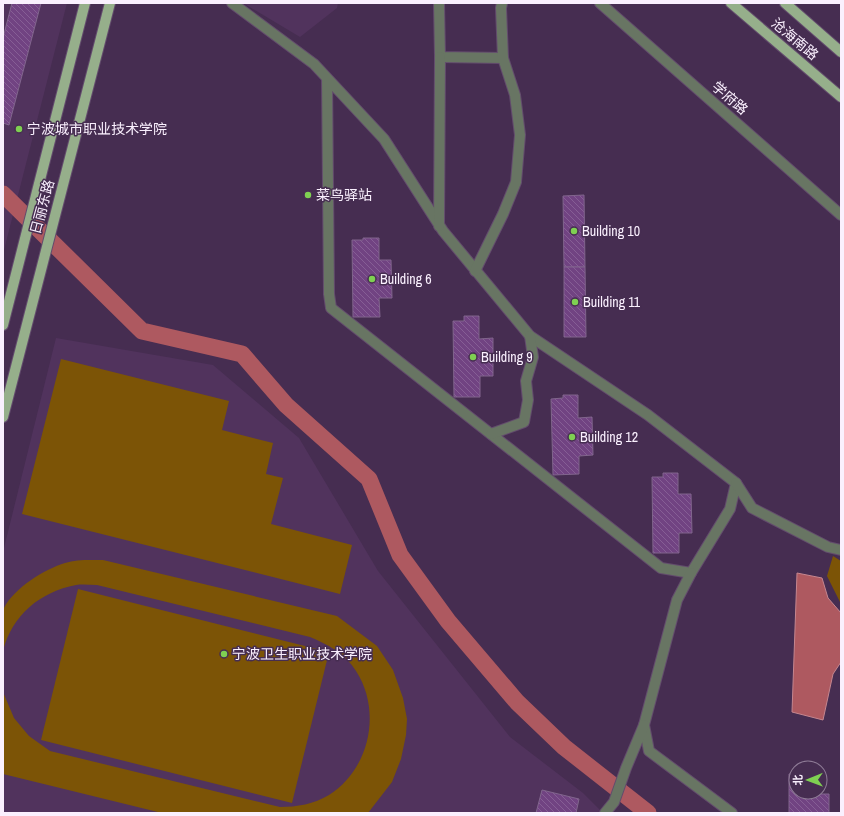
<svg xmlns="http://www.w3.org/2000/svg" width="844" height="816" font-family="'Archivo Narrow','Noto Sans SC',sans-serif">
<style>
.built{fill:#51335d}
.park{fill:#7c5406}
.water{fill:#ae5960;stroke:#c5868f}
.lines{fill:none;stroke-linecap:round;stroke-linejoin:round}
.canal{stroke:#ae5960;stroke-width:17}
.building{fill:url(#building-back-hatch);stroke:#81658d}
.minor-casing{stroke:#634c6d;stroke-width:12}
.major-casing{stroke:#634c6d;stroke-width:12}
.minor{stroke:#687563;stroke-width:10}
.major{stroke:#96af8b;stroke-width:10}
.poi-dot{fill:#7fd052;stroke:#462d51;stroke-width:1.5}
.labels{text-anchor:middle;dominant-baseline:central;stroke-width:3;stroke-linejoin:round;paint-order:stroke}
.street-label{font-size:14px;fill:#faf0fe;stroke:#462d51}
.poi-label{font-size:14px;fill:#faf0fe;stroke:#462d51;text-anchor:start}
</style>
<defs>
<pattern id="building-back-hatch" width="6" height="6" patternUnits="userSpaceOnUse"><rect width="6" height="6" fill="#714382"/><path d="M-1 5l2 2M0 0l6 6M5-1l2 2" fill="none" stroke="#865e95"/></pattern>
</defs>
<rect width="100%" height="100%" fill="#462d51"/>
<g class="built">
<polygon points="3,3 67,3 3,254"/>
<polygon points="243,3 338,3 337,8 300,37"/>
<polygon points="56,338 213,365 299,438 378,571 510,737 583,793 603,813 3,813 3,552"/>
</g>
<g class="park">
<polygon points="61,359 229,401 222,430 273,443 266,474 283,478 271,524 352,545 340,594 22,514"/>
<polygon points="833,556 841,561 841,604 827,576"/>
<path d="M103 560 337 616 377 646 393 670 403 698 407 719 406 735 401 759 392 782 368 813H162L3 774V692L14 718 29 736 50 751 280 807C297 807 314 804 329 795 370 769 382 711 356 671 346 654 327 644 310 637L97 585C90 585 83 584 76 585 40 592 12 615 3 651 3 643 1 614 4 608 14 588 45 569 65 563 77 559 91 560 103 560Z"/>
<polygon points="78,589 329,652 292,803 41,740"/>
</g>
<polygon class="water" points="797,573 822,578 828,598 841,613 841,662 833,674 823,720 792,712"/>
<g class="lines">
<polyline class="canal" points="3,194 142,331 242,354 286,405 369,479 400,555 448,621 517,702 564,747 648,813"/>
</g>
<g class="building">
<polygon points="12,3 41,3 9,125 3,123 3,38"/>
<polygon points="584,195 585,267 564,267 563,196"/>
<polygon points="363,238 379,238 379,260 391,260 392,298 379,298 380,317 353,317 352,240 363,240"/>
<polygon points="564,267 585,267 586,337 564,337"/>
<polygon points="464,316 479,316 479,339 493,338 493,376 480,376 480,397 454,397 453,321 464,321"/>
<polygon points="563,395 578,395 578,418 592,417 593,455 579,456 579,474 553,475 551,399 563,398"/>
<polygon points="663,473 678,473 678,494 691,494 692,533 679,533 679,553 653,553 652,477 663,477"/>
<polygon points="789,774 796,774 796,792 816,792 816,794 829,794 829,813 789,813"/>
<polygon points="542,790 579,799 576,813 536,813"/>
</g>
<g class="lines">
<defs>
<g id="minor">
<polyline points="232,3 314,64 384,139 443,231 530,336 648,415 736,483 730,509 691,573 661,568 331,308 329,294 327,78"/>
<polyline points="439,3 440,57 503,58"/>
<polyline points="600,3 841,215"/>
<polyline points="439,226 440,57"/>
<polyline points="475,271 503,214 516,182 520,135 515,95 503,58 501,8 502,3"/>
<polyline points="491,434 524,422 528,400 526,381 533,357 530,336"/>
<polyline points="736,483 752,508 828,547 841,550"/>
<polyline points="691,573 677,600 644,725 649,751 732,813"/>
<polyline points="605,813 614,802 626,768 644,725"/>
</g>
<g id="major">
<polyline points="731,3 841,97"/>
<polyline points="785,3 841,52"/>
<polyline points="3,325 85,3"/>
<polyline points="3,417 110,3"/>
</g>
</defs>
<use href="#minor" class="minor-casing"/>
<use href="#major" class="major-casing"/>
<use href="#minor" class="minor"/>
<use href="#major" class="major"/>
</g>
<g class="poi-dot">
<circle cx="19" cy="129" r="4"/>
<circle cx="308" cy="195" r="4"/>
<circle cx="574" cy="231" r="4"/>
<circle cx="372" cy="279" r="4"/>
<circle cx="575" cy="302" r="4"/>
<circle cx="473" cy="357" r="4"/>
<circle cx="572" cy="437" r="4"/>
<circle cx="224" cy="654" r="4"/>
</g>
<g class="labels">
<g class="street-label">
<text transform="translate(795 39) rotate(40)">沧海南路</text>
<text transform="translate(730 98) rotate(41)">学府路</text>
<text transform="translate(42 207) rotate(-75)">日丽东路</text>
</g>
<g class="poi-label">
<text x="27" y="129">宁波城市职业技术学院</text>
<text x="316" y="195">菜鸟驿站</text>
<text x="582" y="231">Building 10</text>
<text x="380" y="279">Building 6</text>
<text x="583" y="302">Building 11</text>
<text x="481" y="357">Building 9</text>
<text x="580" y="437">Building 12</text>
<text x="232" y="654">宁波卫生职业技术学院</text>
</g>
</g>
<rect width="844" height="816" fill="none" stroke="#faf0fe" stroke-width="8"/>
<g transform="translate(808 780) rotate(269)"><circle r="19" fill="#462d51" stroke="#8e7b96"/>
<path d="M0-3L7 15L0 10L-7 15Z" fill="#7fd052"/>
<text y="-6" font-size="11" font-weight="bold" text-anchor="middle" fill="#faf0fe">北</text>
</g>
</svg>
